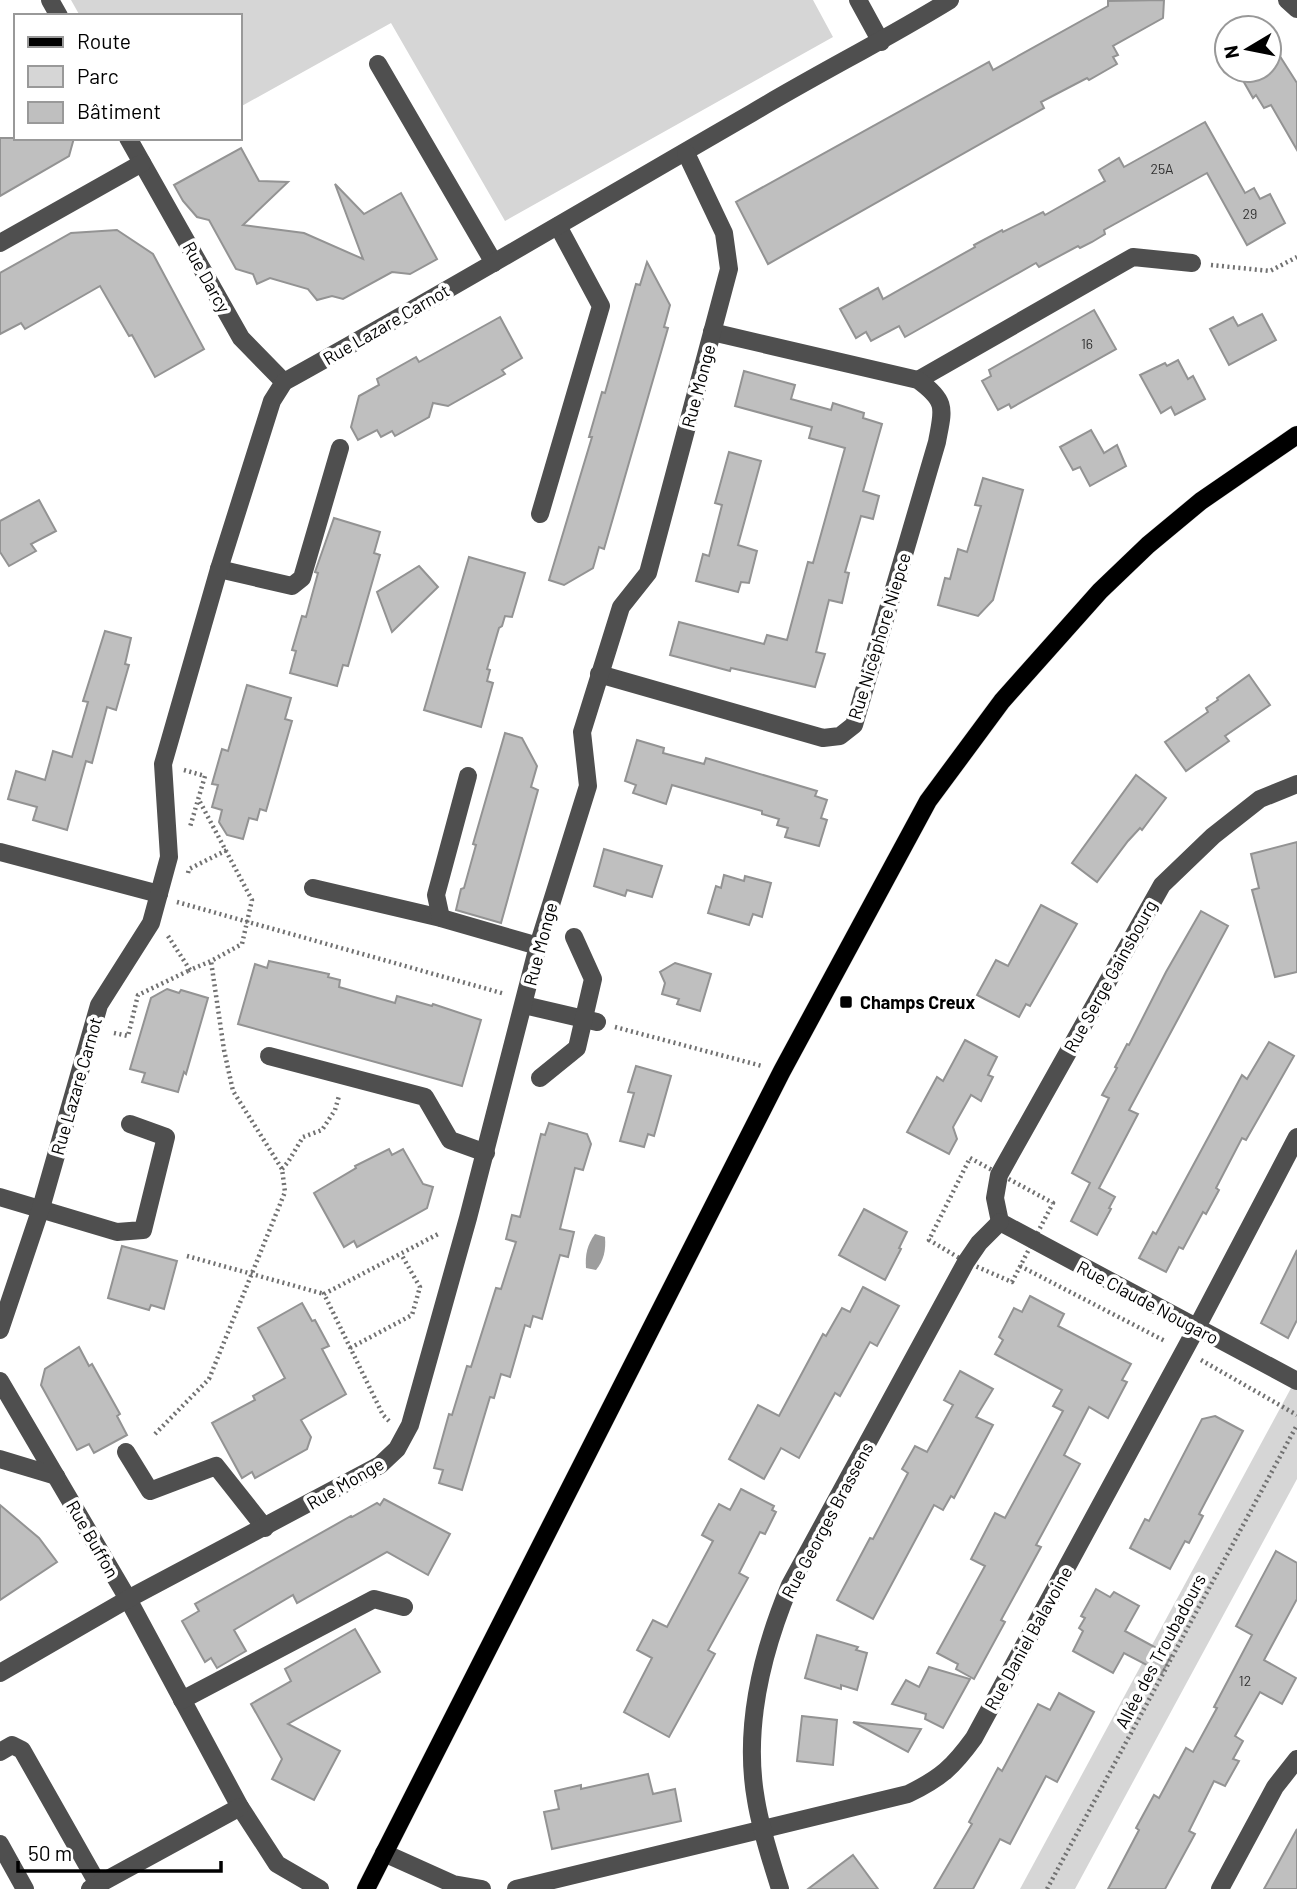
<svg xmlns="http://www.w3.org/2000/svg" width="1297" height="1889" font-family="Barlow,sans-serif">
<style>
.green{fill:#d6d6d6}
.water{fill:#9d9d9d}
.building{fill:#bfbfbf;stroke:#939393;stroke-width:2}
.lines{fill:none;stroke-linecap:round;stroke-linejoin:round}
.major-casing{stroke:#dbdbdb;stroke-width:19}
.path{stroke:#717171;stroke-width:4.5;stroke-dasharray:2 3.5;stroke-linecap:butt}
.minor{stroke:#4f4f4f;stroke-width:18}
.major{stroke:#000;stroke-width:18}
.poi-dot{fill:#000;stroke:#fff;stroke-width:2.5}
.labels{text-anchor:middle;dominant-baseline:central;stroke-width:7;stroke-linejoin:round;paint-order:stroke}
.number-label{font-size:14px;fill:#303030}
.street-label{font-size:18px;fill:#000;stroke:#fff}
.poi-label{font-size:18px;font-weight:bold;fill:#000;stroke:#fff;text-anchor:start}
</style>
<rect width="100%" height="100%" fill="#fff"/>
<g class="green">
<polygon points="71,0 813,0 833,37 505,221 391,23 240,107 240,16 80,16"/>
<polygon points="1297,1377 1297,1479 1075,1889 1020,1889"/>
</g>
<path class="water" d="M595 1234 605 1237C606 1250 604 1260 596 1270L586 1268C585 1255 587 1245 595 1234Z"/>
<g class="building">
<polygon points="1164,0 1163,18 1113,46 1118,55 1113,57 1117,64 1089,80 1087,78 1041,102 1044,108 768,264 736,202 989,62 993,70 1108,6 1108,1"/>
<polygon points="1269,39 1297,83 1297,150 1271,105 1264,108 1256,95 1253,98 1237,70 1269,70"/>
<polygon points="1205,122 1245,193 1254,188 1260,199 1270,194 1285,223 1247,245 1207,173 1104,230 1105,234 1092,242 1080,248 1078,246 1039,267 1036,263 905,337 899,326 871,341 866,332 856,338 840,309 878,288 883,299 975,247 974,245 1002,230 1003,232 1043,212 1045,215 1105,181 1099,170 1119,158 1124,167"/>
<polygon points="0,138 74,138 69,156 0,196"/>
<polygon points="241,148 259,181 288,182 243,225 304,233 363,259 335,184 364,214 401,193 437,259 410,274 392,272 343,299 332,296 317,300 308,289 270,278 257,284 253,274 236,269 209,220 197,217 183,201 174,185"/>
<polygon points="117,230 153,254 204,349 155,377 132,335 129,336 100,286 25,329 21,323 0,334 0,273 71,233"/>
<polygon points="647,262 670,305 664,327 668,328 604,549 599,547 593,568 564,585 549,580 592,437 589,437 602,392 605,393 636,284 640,285"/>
<polygon points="1094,310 1116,349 1011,408 1009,404 998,410 982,381 991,376 989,370"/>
<polygon points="1262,314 1276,340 1229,365 1210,329 1233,317 1238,326"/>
<polygon points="500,317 522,358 502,370 505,374 448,406 433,403 429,417 395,436 392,431 381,437 377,430 358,440 351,427 359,396 379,385 377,379 416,357 419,362"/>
<polygon points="1178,360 1188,379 1193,376 1205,399 1175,415 1171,407 1161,413 1140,375 1165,363 1167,366"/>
<polygon points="744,371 795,385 791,399 831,410 833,403 864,413 863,418 882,424 863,491 879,496 873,519 861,516 845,572 849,573 842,603 829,600 816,652 825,654 815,687 731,668 730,671 670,655 679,622 764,644 767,635 787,640 808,562 813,563 845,448 809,438 812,427 735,406"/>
<polygon points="1091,430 1104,453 1117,445 1126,466 1090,486 1080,467 1073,470 1060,447"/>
<polygon points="729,452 761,461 738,545 757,551 749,583 741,582 738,592 696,581 703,554 709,556 722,505 715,503"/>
<polygon points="983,478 1023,490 993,600 978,616 938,605 945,578 950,579 958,549 967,552 981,506 975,505"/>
<polygon points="39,500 56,531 31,544 36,551 9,566 0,552 0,521"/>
<polygon points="334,518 380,532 374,553 380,555 348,666 343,665 337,686 290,673 296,651 292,650 302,616 306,617 318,573 315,572"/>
<polygon points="469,557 525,573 512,617 505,616 502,626 499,628 487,669 490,670 487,681 493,683 481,727 424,710"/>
<polygon points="419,566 438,587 392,632 377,592"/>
<polygon points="105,631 131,638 125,664 129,665 116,710 107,707 92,763 86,761 67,830 33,820 37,807 8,799 16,771 45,780 53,751 72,757 88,702 83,701"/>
<polygon points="1249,675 1270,705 1225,736 1229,741 1186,771 1165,742 1208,712 1206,708 1218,700 1217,698"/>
<polygon points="247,685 291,698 285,719 292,721 266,811 260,809 257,820 249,818 243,839 227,835 219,822 222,810 212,807 218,785 212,784 222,749 228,751"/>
<polygon points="505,733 522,738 537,766 531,787 538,790 501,923 456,910 461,889 464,888 476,845 473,844"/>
<polygon points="637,740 664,748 663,753 704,764 706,758 817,791 815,796 827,800 821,818 827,820 819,846 785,837 788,828 777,825 779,819 762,814 762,811 672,785 666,804 633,793 636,785 625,781"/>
<polygon points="1136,775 1166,798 1142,830 1140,828 1128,841 1097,882 1072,863"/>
<polygon points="1297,842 1297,972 1275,977 1252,890 1259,888 1251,854"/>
<polygon points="604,849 662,866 652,897 627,890 625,896 594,886"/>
<polygon points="724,875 744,881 745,876 771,883 762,917 753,914 749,925 708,913 716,886 721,888"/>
<polygon points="1041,905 1077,924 1030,1006 1026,1004 1019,1017 977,995 996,960 1008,966"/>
<polygon points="1201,911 1228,926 1129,1110 1138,1114 1099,1188 1115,1197 1109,1208 1111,1209 1097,1235 1071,1221 1090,1183 1072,1173 1109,1098 1102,1095 1117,1068 1115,1067 1127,1044 1129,1045 1166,972"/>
<polygon points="269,961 329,974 328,977 340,980 339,987 395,1003 397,996 432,1006 433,1004 481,1020 462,1086 238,1024 255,964 267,968"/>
<polygon points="675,963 711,974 700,1011 677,1004 679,999 662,994 665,983 660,972"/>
<polygon points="167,989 179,993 181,990 208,998 186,1074 184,1072 178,1092 142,1082 145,1073 130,1069 151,998"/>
<polygon points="965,1040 997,1057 988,1075 993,1077 981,1101 971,1095 953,1127 957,1139 949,1154 907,1132 937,1077 943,1081"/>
<polygon points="1269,1042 1294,1056 1246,1140 1242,1138 1216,1188 1219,1190 1206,1214 1203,1212 1183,1249 1179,1247 1166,1272 1139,1258 1153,1232 1156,1234 1242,1075 1247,1079"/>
<polygon points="636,1066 671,1076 654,1136 648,1134 644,1147 620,1141 634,1093 628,1092"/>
<polygon points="549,1123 587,1134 591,1144 583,1170 575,1168 560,1229 574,1232 568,1257 560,1255 542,1319 533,1316 530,1327 525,1325 510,1377 501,1374 494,1398 490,1397 462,1490 439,1483 443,1470 434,1468 449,1414 452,1415 467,1366 471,1367 496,1288 501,1289 516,1242 506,1239 512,1215 520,1217 541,1134 545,1135"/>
<polygon points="389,1149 392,1155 403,1149 423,1184 433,1187 427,1208 357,1247 354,1241 344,1247 314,1193 356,1168 355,1166"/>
<polygon points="864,1209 907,1232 899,1248 901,1249 885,1280 839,1255"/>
<polygon points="122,1246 177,1261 164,1309 151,1305 149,1310 108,1298"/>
<polygon points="1297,1250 1297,1320 1288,1338 1261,1323"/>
<polygon points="863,1287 899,1306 877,1346 870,1342 840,1396 835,1393 799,1458 781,1448 764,1479 729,1459 758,1405 779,1416 823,1334 826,1336 842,1308 850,1312"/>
<polygon points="1030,1296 1064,1314 1058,1326 1131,1364 1122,1380 1127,1382 1108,1418 1089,1407 1064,1455 1080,1464 1036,1545 1041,1547 1001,1620 1005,1622 974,1679 956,1669 958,1664 937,1653 985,1566 971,1559 995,1513 1005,1518 1063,1411 1053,1406 1062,1390 995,1354 1003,1340 999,1337 1014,1308 1022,1312"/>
<polygon points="302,1303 312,1321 315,1320 329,1346 322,1349 346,1394 301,1420 311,1437 307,1449 255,1478 252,1472 242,1478 212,1423 255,1400 253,1396 285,1378 258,1328"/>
<polygon points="79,1347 89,1366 92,1364 120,1414 117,1416 127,1435 94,1453 89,1444 77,1450 41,1385 45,1369"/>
<polygon points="960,1371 993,1389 976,1417 993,1425 954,1498 951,1496 943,1510 934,1505 873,1619 837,1600 870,1538 873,1539 908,1473 902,1469 915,1446 927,1452 942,1425 953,1405 944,1400"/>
<polygon points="1215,1416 1243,1431 1199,1514 1203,1516 1189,1543 1185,1541 1170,1569 1130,1548 1145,1519 1149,1521 1202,1419"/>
<polygon points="741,1489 774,1506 772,1510 776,1512 765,1534 760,1532 739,1573 748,1578 708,1650 715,1654 669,1737 624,1712 652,1658 637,1650 653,1620 667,1627 713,1541 702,1535 710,1520 719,1504 730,1510"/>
<polygon points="384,1499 450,1534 428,1575 387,1552 297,1603 293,1595 234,1630 246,1651 217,1668 211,1658 205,1662 182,1621 199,1611 195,1604 351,1516 352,1517 377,1503 380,1505"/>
<polygon points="0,1505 39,1538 57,1562 0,1600"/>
<polygon points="1276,1551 1297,1563 1297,1599 1264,1660 1296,1678 1282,1704 1260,1692 1235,1736 1243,1741 1233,1759 1239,1761 1225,1786 1214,1781 1189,1831 1195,1834 1165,1889 1108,1889 1139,1830 1136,1828 1154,1795 1159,1798 1186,1748 1193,1752 1217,1708 1214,1707 1252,1635 1236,1626"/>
<polygon points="1096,1589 1110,1597 1114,1592 1139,1606 1125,1631 1171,1656 1162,1673 1124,1653 1113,1673 1073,1651 1083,1631 1079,1628 1085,1618 1081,1616"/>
<polygon points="355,1629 380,1672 288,1724 340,1751 314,1800 272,1779 282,1759 251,1704 291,1681 285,1669"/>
<polygon points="817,1635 858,1647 856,1650 867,1653 857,1690 841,1685 841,1689 805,1678"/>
<polygon points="929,1667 970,1679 943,1728 925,1719 926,1714 892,1704 906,1680 919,1687"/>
<polygon points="1059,1693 1094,1712 1057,1782 1046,1776 1010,1844 1000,1839 973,1889 934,1889 972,1824 969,1822 998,1768 1002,1771 1038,1704 1050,1710"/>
<polygon points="802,1716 837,1720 833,1765 797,1761"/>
<polygon points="853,1722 921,1729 908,1752"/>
<polygon points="648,1774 653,1794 675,1789 681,1821 552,1849 544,1812 559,1809 555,1791 581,1785 581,1789"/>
<polygon points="1297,1829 1297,1889 1264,1889"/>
<polygon points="853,1855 878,1889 808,1889"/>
</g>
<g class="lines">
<defs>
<polyline id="major" points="366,1889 782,1071 928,801 1002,701 1100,591 1148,545 1201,501 1297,435"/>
</defs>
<use href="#major" class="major-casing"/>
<g class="path">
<polyline points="1211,265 1270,271 1297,257"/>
<polyline points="184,770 205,776 190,827"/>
<polyline points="188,873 189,869 227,850"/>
<polyline points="177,902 505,994"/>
<polyline points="168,936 190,970 211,961 242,944 252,900 199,800"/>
<polyline points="615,1027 762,1066"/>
<polyline points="114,1033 128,1036 138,995 190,970"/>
<polygon points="970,1158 1053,1203 1012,1282 966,1262 929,1240"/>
<polyline points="282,1169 288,1162 303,1137 322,1130 335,1110 339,1096"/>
<polyline points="187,1256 324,1294"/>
<polyline points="1020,1266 1165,1341"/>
<polyline points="350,1348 412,1315 420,1287 401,1254"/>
<polyline points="1201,1360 1297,1415"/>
<polyline points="389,1421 383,1415 324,1294 440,1233"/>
<polyline points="155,1434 209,1379 285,1192 282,1169 233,1091 224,1050 211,961"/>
<polyline points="1047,1889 1297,1425"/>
</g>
<g class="minor">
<polyline points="50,0 59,16"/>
<polyline points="858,0 881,42"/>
<polyline points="1287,0 1297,9"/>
<polyline points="378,64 494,263"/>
<polyline points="128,138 241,338 284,382"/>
<polyline points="0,243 142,163"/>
<polyline points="918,380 1133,257 1192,263"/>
<polyline points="540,514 601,306 558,226"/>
<polyline points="219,569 292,586 302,578 340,448"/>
<path d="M599 674 823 738 840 736 854 725 937 442C943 409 948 402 918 380L712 332"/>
<polyline points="0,852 159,894"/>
<polyline points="313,888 441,918 538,946"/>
<polyline points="441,918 436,895 468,776"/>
<polyline points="524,1005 597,1022"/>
<polyline points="269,1056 425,1097 450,1140 486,1153"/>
<polyline points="540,1078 577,1048 593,979 574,937"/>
<polyline points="0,1197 117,1232 143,1230 166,1137 130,1124"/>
<polyline points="1000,1222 995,1198 999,1175 1162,885 1213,836 1260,799 1297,784"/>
<polyline points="1000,1222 1297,1381"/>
<path d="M0 1330 41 1208 99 1005 151 923 169 857 163 764 219 569 272 401 284 382C441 295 596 203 752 113 817 74 885 40 950 0"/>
<polyline points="0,1381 128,1599 240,1807 277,1864 320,1889"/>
<polyline points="126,1452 150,1491 216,1466 265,1528"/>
<polyline points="0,1459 56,1476"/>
<polyline points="0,1673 128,1599 380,1465 397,1449 410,1425 468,1218 538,946 588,786 582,732 621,607 648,573 729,269 724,233 686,153"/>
<polyline points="182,1700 374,1599 404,1607"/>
<polyline points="0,1752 12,1745 22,1750 98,1884"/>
<polyline points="0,1844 25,1889"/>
<polyline points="384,1853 453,1884 482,1889"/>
<polyline points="90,1889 240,1807"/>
<path d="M516 1889 908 1794C941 1778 953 1767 974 1738L1196 1329 1297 1137"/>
<path d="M780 1889C771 1860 761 1831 756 1800 743 1727 762 1652 790 1585L966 1262 979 1243 1000 1222"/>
<polyline points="1220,1889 1275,1787 1297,1759"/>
</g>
<use href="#major" class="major"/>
</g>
<rect class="poi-dot" x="839" y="995" width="14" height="14" rx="3.5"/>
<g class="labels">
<g class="number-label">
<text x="1162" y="168">25A</text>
<text x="1250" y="213">29</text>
<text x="1087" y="343">16</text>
<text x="1245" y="1680">12</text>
</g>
<g class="street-label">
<text transform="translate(207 277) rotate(61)">Rue Darcy</text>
<text transform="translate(386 324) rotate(-30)">Rue Lazare Carnot</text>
<text transform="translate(698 386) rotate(-75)">Rue Monge</text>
<text transform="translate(879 636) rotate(-73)">Rue Nicéphore Niepce</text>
<text transform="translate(540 944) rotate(-75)">Rue Monge</text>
<text transform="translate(1110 976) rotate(-61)">Rue Serge Gainsbourg</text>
<text transform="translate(76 1086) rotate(-74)">Rue Lazare Carnot</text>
<text transform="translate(1148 1302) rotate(28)">Rue Claude Nougaro</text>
<text transform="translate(345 1483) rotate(-30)">Rue Monge</text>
<text transform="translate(827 1520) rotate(-62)">Rue Georges Brassens</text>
<text transform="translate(93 1539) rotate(60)">Rue Buffon</text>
<text transform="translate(1028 1638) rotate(-61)">Rue Daniel Balavoine</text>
<text transform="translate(1160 1651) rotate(-62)">Allée des Troubadours</text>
</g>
<g class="poi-label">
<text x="860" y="1002">Champs Creux</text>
</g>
</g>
<rect x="14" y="14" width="228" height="126" fill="#ffffff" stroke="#999999" stroke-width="2"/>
<rect x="28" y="37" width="35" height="10" fill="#000000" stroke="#999999" stroke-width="2"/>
<text x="77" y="49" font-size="21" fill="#000000">Route</text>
<rect x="28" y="66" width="35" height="21" fill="#d6d6d6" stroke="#999999" stroke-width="2"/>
<text x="77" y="84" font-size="21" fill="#000000">Parc</text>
<rect x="28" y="102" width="35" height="21" fill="#bfbfbf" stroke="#999999" stroke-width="2"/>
<text x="77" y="119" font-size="21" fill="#000000">Bâtiment</text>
<g transform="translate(1248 49) rotate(260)"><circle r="33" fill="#ffffff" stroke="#999999" stroke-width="2"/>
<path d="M0-5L12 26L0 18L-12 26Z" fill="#000000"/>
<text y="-10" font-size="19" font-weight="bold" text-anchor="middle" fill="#000000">N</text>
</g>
<path d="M18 1861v10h203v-10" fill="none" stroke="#000000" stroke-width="3.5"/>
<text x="28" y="1861" font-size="21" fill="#000000" stroke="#ffffff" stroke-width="5" paint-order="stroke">50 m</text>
</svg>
